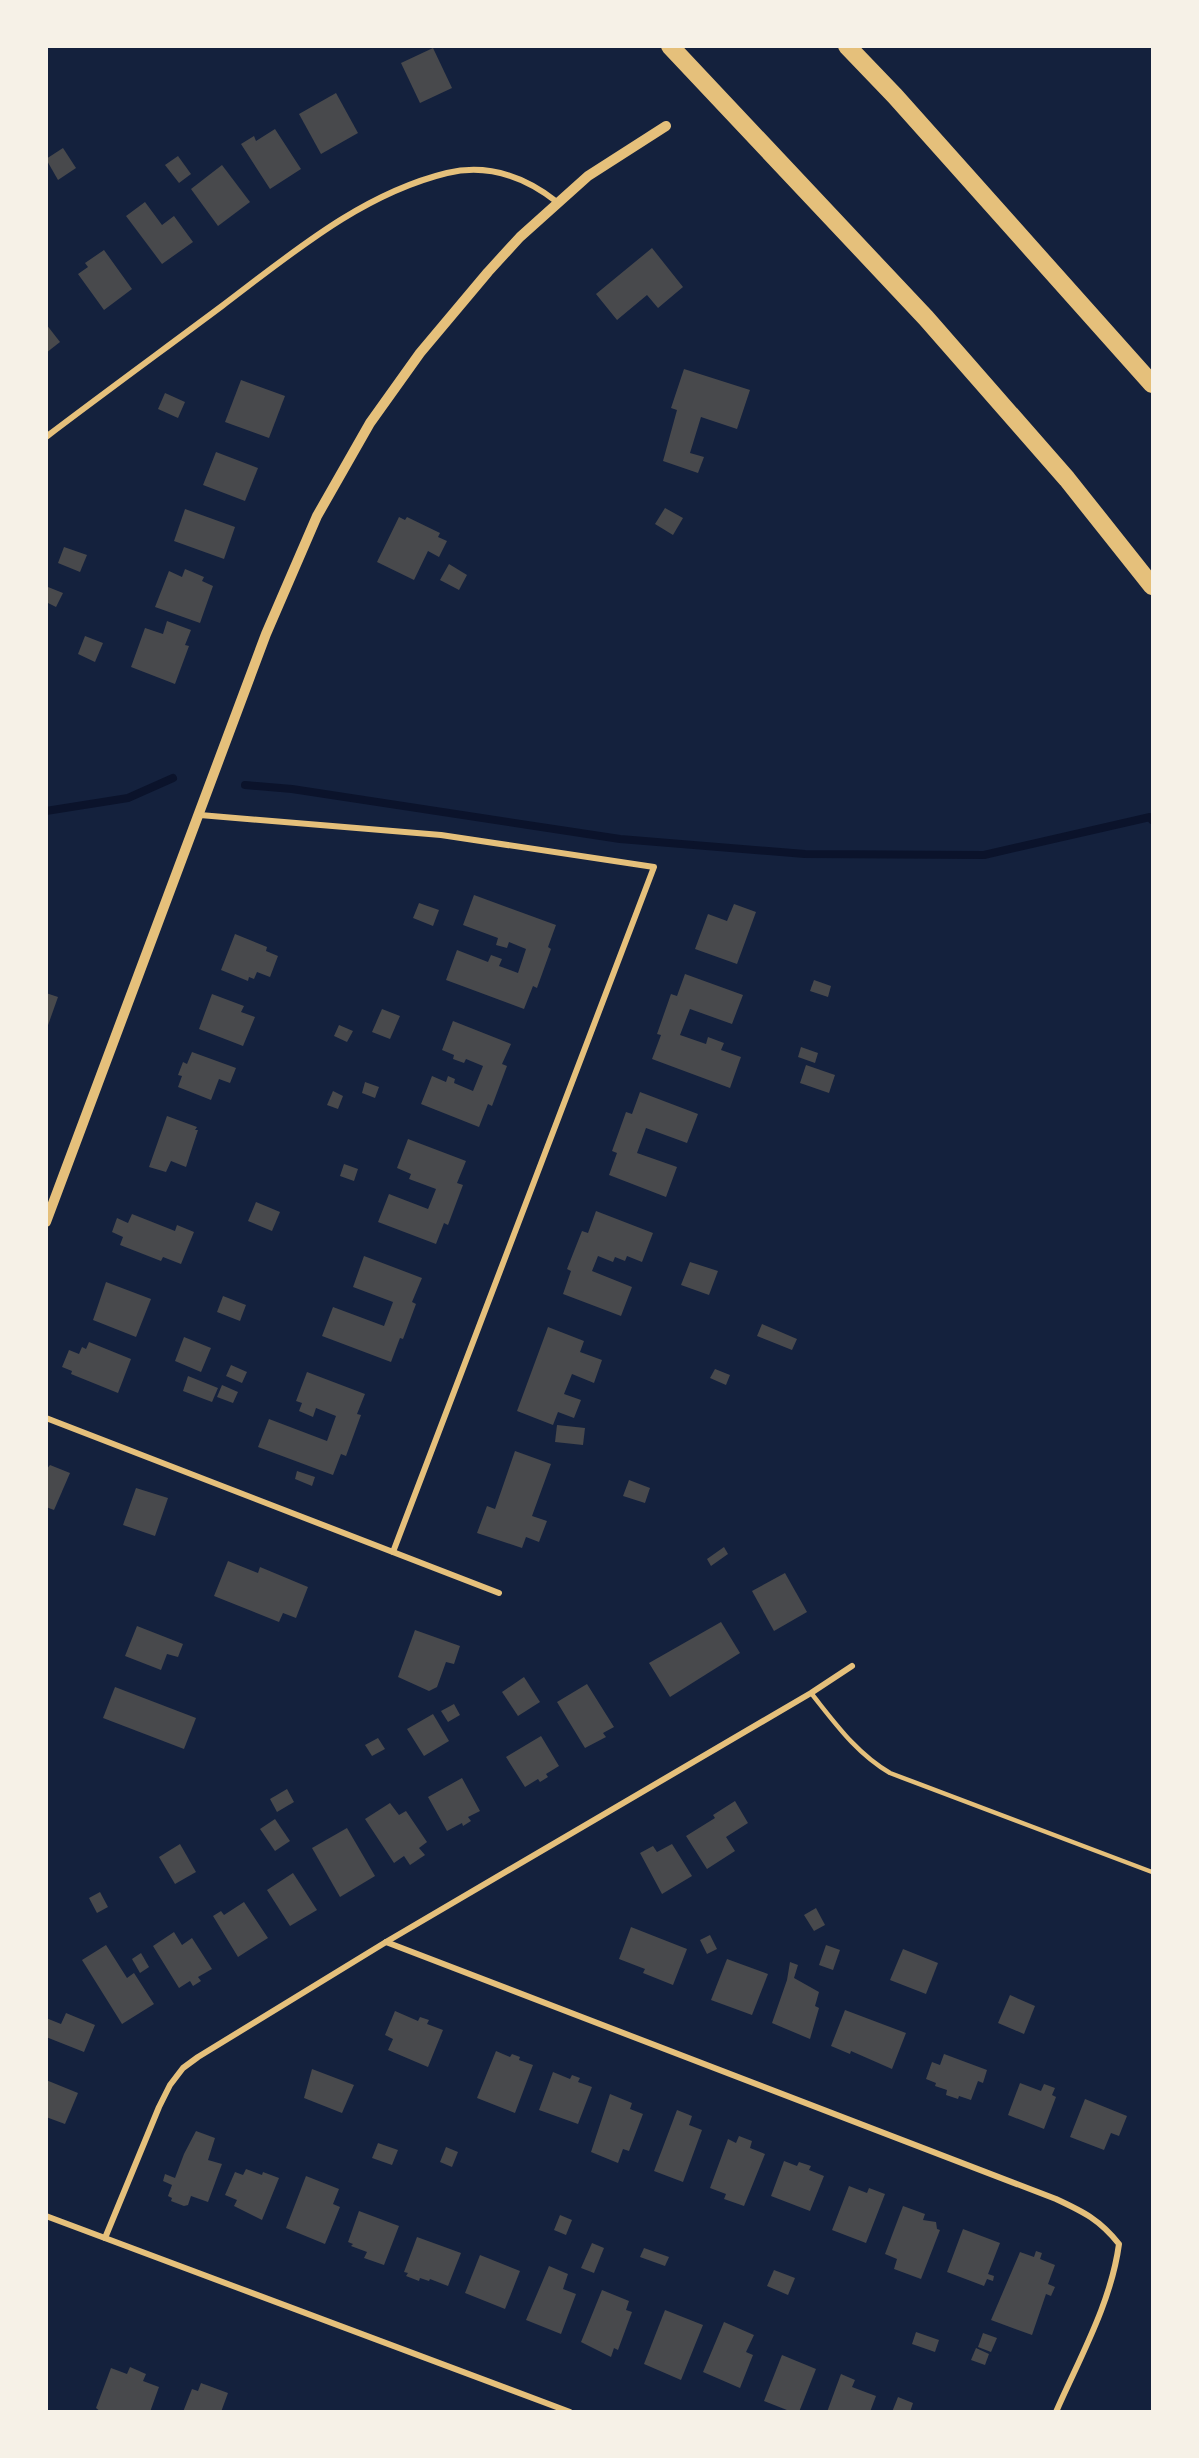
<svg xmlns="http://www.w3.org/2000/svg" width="1199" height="2458" font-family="'DejaVu Sans',sans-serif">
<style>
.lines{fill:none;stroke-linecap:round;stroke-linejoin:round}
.stream{stroke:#0b132b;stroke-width:8}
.building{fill:#48494c}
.service{stroke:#e5c07b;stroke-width:4.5}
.minor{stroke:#e5c07b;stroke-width:6}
.tertiary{stroke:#e5c07b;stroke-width:10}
.motorway{stroke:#e5c07b;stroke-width:18}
</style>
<rect width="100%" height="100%" fill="#14213d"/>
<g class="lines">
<g class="stream">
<polyline points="245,785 292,789 620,839 805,854 984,855 1150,817 1152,820"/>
<polyline points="46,811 128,798 173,778"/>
</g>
</g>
<g class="building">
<polygon points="433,48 452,88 420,103 401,63"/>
<polygon points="336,93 358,133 321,154 299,114"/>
<polygon points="275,129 301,169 270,189 241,144 254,136 256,141"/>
<polygon points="63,148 76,168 58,180 46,159"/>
<polygon points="178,156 191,174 179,183 165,165"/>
<polygon points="222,165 250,202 218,226 191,189"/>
<polygon points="145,202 162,225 174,216 193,242 162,264 126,216"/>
<polygon points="652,248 683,287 658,308 647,295 617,320 596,294"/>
<polygon points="104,250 132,289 104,310 78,274 88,267 85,263"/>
<polygon points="46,324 60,342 46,353"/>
<polygon points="684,369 750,390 737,429 701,417 690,453 704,457 698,473 663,461 677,410 671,408"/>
<polygon points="241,380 285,396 269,438 225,422"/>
<polygon points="165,393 185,402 178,418 158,409"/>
<polygon points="216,452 258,468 245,501 203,485"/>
<polygon points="665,508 683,518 673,535 655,524"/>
<polygon points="185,509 235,527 224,559 174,541"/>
<polygon points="399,517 405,520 407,517 440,533 438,537 447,541 439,557 428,551 414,580 377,562"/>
<polygon points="64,547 87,555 80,572 58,563"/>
<polygon points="449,564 467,575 459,590 440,580"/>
<polygon points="185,569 204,577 202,581 213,586 200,623 155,607 169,571 182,577"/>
<polygon points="48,587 63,593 56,607 46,602"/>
<polygon points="167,621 191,630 185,645 189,646 175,684 131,667 145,628 163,634"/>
<polygon points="85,636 103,643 95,662 78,654"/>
<polygon points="474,895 556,925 548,947 551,949 537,988 533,986 524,1009 446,980 457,950 488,962 491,955 502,959 499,966 518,973 526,949 509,942 507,948 496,945 498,938 463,925"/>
<polygon points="419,903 439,910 433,926 413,918"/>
<polygon points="734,904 756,912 737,964 695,949 708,914 727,921"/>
<polygon points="235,934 267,947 266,951 278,956 270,977 257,972 254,979 249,977 248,981 221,970"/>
<polygon points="685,974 743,995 732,1024 690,1009 680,1035 706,1044 708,1037 724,1043 721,1050 741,1057 730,1088 652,1059 661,1035 657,1034 671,994 677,996"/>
<polygon points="814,980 831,986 828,997 810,991"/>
<polygon points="46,993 58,997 47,1028 46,1028"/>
<polygon points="212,994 244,1006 241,1012 255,1017 243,1046 199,1029"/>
<polygon points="382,1009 400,1016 390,1039 372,1032"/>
<polygon points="453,1021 511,1044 502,1064 507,1066 492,1106 488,1104 479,1127 421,1104 432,1076 446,1082 448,1076 455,1079 454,1083 473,1091 483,1066 466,1059 464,1063 453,1059 454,1055 442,1050"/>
<polygon points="339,1025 353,1031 347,1042 334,1036"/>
<polygon points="801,1047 818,1053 815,1063 798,1057"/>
<polygon points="192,1052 236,1068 230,1083 219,1079 211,1100 178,1087 182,1076 178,1075 183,1062 187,1064"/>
<polygon points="806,1065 835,1075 829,1093 800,1083"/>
<polygon points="365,1082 379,1087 375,1098 362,1093"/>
<polygon points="333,1091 343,1096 338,1109 327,1105"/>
<polygon points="640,1092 698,1114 687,1143 646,1128 637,1153 677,1167 666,1197 609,1175 617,1153 612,1151 626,1112 632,1114"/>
<polygon points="167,1116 197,1127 195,1130 198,1130 186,1167 171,1161 166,1172 149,1167"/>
<polygon points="408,1139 466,1161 457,1183 463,1185 448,1225 444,1223 436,1244 378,1222 389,1194 428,1209 436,1189 409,1179 411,1174 397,1168"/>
<polygon points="344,1164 358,1169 354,1181 340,1176"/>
<polygon points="256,1202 280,1212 272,1231 248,1221"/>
<polygon points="596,1211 653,1233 642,1262 627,1256 625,1261 615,1257 613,1262 598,1256 592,1271 632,1287 621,1316 563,1294 571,1271 567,1269 582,1231 588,1233"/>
<polygon points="132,1214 175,1231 177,1225 194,1232 181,1264 163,1257 161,1261 120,1245 123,1237 112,1232 117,1218 128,1223"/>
<polygon points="364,1256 422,1278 412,1302 416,1304 403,1339 400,1338 391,1362 322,1336 333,1307 384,1326 393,1302 353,1287"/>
<polygon points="690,1262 718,1271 709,1295 681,1285"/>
<polygon points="106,1282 151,1299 136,1337 93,1320"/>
<polygon points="223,1296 246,1305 240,1321 217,1312"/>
<polygon points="762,1324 797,1339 792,1350 757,1336"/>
<polygon points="548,1327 584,1341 580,1352 602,1360 594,1383 572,1374 564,1394 581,1400 574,1418 558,1412 553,1425 517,1411"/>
<polygon points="184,1337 211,1348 201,1372 175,1361"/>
<polygon points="89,1342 131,1359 118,1393 71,1374 72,1371 62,1367 69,1350 79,1354 82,1347 86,1349"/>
<polygon points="231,1365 247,1372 242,1383 226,1376"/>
<polygon points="715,1369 730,1375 726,1385 710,1378"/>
<polygon points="307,1372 365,1394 357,1414 361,1415 346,1456 341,1454 333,1475 258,1447 269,1419 327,1441 336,1416 316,1408 313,1417 299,1411 302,1403 296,1401"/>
<polygon points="188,1376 218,1388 212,1402 183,1391"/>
<polygon points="222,1385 238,1392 233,1403 217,1397"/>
<polygon points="557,1425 585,1428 583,1445 555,1442"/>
<polygon points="515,1451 551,1464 532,1516 547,1521 539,1542 526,1537 522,1548 477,1533 487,1506 495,1509"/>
<polygon points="50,1465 70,1473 54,1510 46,1507 46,1470"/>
<polygon points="297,1471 315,1477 312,1486 295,1479"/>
<polygon points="629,1480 650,1488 645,1503 623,1496"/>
<polygon points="136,1488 168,1498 155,1536 123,1525"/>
<polygon points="724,1547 728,1554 711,1566 707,1559"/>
<polygon points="228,1561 258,1573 260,1567 308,1587 296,1618 283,1613 279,1622 214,1596"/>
<polygon points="785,1573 807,1612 774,1631 752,1591"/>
<polygon points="721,1622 740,1653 670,1697 649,1663"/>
<polygon points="137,1626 183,1644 178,1657 167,1654 161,1670 125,1656"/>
<polygon points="415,1630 460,1646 454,1664 446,1662 437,1687 429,1691 398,1677"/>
<polygon points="524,1677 540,1702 518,1716 502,1692"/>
<polygon points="587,1684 614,1727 603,1733 606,1737 585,1748 557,1702"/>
<polygon points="115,1687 196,1718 184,1749 103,1718"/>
<polygon points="454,1704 460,1715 448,1722 441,1711"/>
<polygon points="433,1714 449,1741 424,1756 407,1729"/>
<polygon points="541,1736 559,1766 546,1774 548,1777 540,1782 538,1779 525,1787 506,1757"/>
<polygon points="378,1738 385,1749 372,1756 365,1745"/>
<polygon points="462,1778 480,1811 468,1817 471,1821 463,1826 462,1823 447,1831 428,1797"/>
<polygon points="287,1789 294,1802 277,1812 270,1799"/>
<polygon points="735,1801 748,1823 726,1837 735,1851 707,1869 686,1836 715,1818 713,1815"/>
<polygon points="390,1803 399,1815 406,1811 427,1842 419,1848 425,1855 410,1865 404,1856 394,1863 365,1819"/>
<polygon points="275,1819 290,1841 275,1851 260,1829"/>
<polygon points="347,1828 375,1876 340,1897 312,1848"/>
<polygon points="180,1844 196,1872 175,1884 159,1857"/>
<polygon points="672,1844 692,1876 662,1894 640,1853 653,1846 657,1852"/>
<polygon points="293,1873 317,1910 290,1926 267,1890"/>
<polygon points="100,1892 108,1907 97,1913 89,1898"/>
<polygon points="244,1902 268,1938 238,1957 213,1916 221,1911 224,1915"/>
<polygon points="816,1908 825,1925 814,1931 804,1915"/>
<polygon points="631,1927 687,1949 673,1985 643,1973 645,1969 619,1959"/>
<polygon points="174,1932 182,1945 192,1938 212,1969 198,1977 201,1981 193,1986 190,1981 179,1988 153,1946"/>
<polygon points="710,1935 717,1949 707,1954 700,1940"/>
<polygon points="106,1945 127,1978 134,1973 154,2004 122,2024 82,1960"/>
<polygon points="826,1945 840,1950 833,1970 819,1965"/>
<polygon points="903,1949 938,1963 926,1994 890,1980"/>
<polygon points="141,1953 149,1967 140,1973 132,1959"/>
<polygon points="727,1959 768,1974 752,2015 711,2000"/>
<polygon points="790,1962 798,1965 794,1978 819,1992 815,2006 819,2008 810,2039 772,2023 787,1980"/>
<polygon points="1010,1995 1035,2006 1024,2034 998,2023"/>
<polygon points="845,2010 906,2033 892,2069 851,2051 850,2054 831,2046"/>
<polygon points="395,2011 418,2021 420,2017 429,2020 427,2024 443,2030 428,2067 388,2050 393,2039 385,2035"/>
<polygon points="66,2013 95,2025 84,2052 46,2037 46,2018 61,2024"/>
<polygon points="496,2051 510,2057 512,2054 520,2057 519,2060 533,2065 515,2113 477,2098"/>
<polygon points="944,2054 987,2070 983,2083 978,2081 971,2100 959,2096 958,2099 946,2095 947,2090 935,2086 936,2083 926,2079 932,2062 940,2065"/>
<polygon points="312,2069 354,2085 342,2113 304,2098"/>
<polygon points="553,2072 570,2079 572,2075 580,2078 578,2082 592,2087 578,2124 539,2110"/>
<polygon points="46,2080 78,2093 65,2124 46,2117"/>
<polygon points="1020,2083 1041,2091 1044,2084 1055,2088 1052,2095 1056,2097 1044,2129 1008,2115"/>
<polygon points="610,2094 632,2103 630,2109 643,2114 629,2151 623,2149 618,2163 591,2152"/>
<polygon points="1085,2099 1127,2116 1119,2136 1111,2133 1104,2150 1070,2137"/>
<polygon points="677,2110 692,2116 689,2125 702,2130 683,2182 654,2171"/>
<polygon points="196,2131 215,2138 208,2160 222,2164 208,2202 191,2196 188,2205 184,2206 171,2201 172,2198 168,2196 172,2185 163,2181 165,2174 175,2178 184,2154"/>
<polygon points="739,2136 752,2141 750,2148 765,2154 744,2206 724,2199 726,2194 710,2188 728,2139 736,2143"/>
<polygon points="378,2143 398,2150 392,2165 372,2158"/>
<polygon points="446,2147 458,2152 452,2167 440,2162"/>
<polygon points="784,2161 797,2166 799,2162 811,2166 809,2170 824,2176 810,2211 771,2196"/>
<polygon points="246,2169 262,2175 263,2172 279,2178 262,2220 234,2206 237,2200 225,2195 235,2172 243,2175"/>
<polygon points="306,2176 339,2189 333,2204 340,2207 325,2244 286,2228"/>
<polygon points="849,2186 867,2193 869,2188 885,2194 866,2243 832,2230"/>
<polygon points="903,2206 925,2214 923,2220 936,2222 937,2229 940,2230 921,2279 894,2269 897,2259 885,2254"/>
<polygon points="359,2211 399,2226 384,2265 364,2258 367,2252 351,2246 353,2244 348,2242"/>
<polygon points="560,2215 572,2220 566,2235 554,2230"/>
<polygon points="963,2229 1000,2243 988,2274 994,2276 993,2281 987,2279 984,2286 947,2272"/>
<polygon points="417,2237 461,2253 448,2286 430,2279 429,2281 420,2278 419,2281 406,2276 408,2273 404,2272"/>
<polygon points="592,2243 604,2248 594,2273 581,2268"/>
<polygon points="644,2248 669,2257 665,2266 640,2257"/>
<polygon points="1036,2251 1042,2253 1040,2259 1055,2265 1048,2284 1055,2287 1051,2296 1046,2294 1032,2335 991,2320 1020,2252 1034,2257"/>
<polygon points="480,2255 520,2271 505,2309 465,2293"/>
<polygon points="549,2266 568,2274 563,2289 576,2294 561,2334 526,2320"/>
<polygon points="774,2270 795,2278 788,2295 767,2286"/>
<polygon points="602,2290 629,2301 626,2310 632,2312 618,2350 614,2348 611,2357 581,2342"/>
<polygon points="665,2310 703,2325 681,2380 644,2364"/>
<polygon points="724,2322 754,2335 746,2352 753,2355 740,2388 703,2372"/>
<polygon points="916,2332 939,2340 935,2352 912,2344"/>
<polygon points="983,2333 997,2338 991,2352 978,2347"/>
<polygon points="976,2348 989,2354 985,2365 971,2360"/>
<polygon points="782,2355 816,2369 799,2412 792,2412 764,2401"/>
<polygon points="130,2367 146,2374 143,2381 159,2387 150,2412 101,2412 96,2408 111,2368 127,2374"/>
<polygon points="841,2374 855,2380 852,2387 876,2396 870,2412 827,2412"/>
<polygon points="201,2383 228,2393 221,2412 183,2412 192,2389 198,2391"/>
<polygon points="898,2397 913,2403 910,2412 892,2412"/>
</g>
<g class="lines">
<path class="service" d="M811 1693C835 1723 856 1753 890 1773L1152 1872"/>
<g class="minor">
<path d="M46 437C104 393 163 350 222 306 291 254 361 194 447 173 489 163 525 177 557 202"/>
<polyline points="200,815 441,835 654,867 393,1552"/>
<polyline points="46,1418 499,1593"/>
<path d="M386 1942 1056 2199C1084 2212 1100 2220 1119 2244 1111 2303 1080 2357 1056 2412"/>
<polyline points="46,2216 570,2412"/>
<polyline points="105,2238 159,2107 170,2085 183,2068 198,2057 386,1942 811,1693 852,1666"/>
</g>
<polyline class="tertiary" points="46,1222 266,634 317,516 370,423 420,353 488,272 520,237 588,176 666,126"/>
<g class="motorway">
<polyline points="670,46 926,318 1067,479 1152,586"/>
<polyline points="847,46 895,96 1152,384"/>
</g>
</g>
<rect width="1199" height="2458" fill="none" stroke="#f6f1e7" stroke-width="96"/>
</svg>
